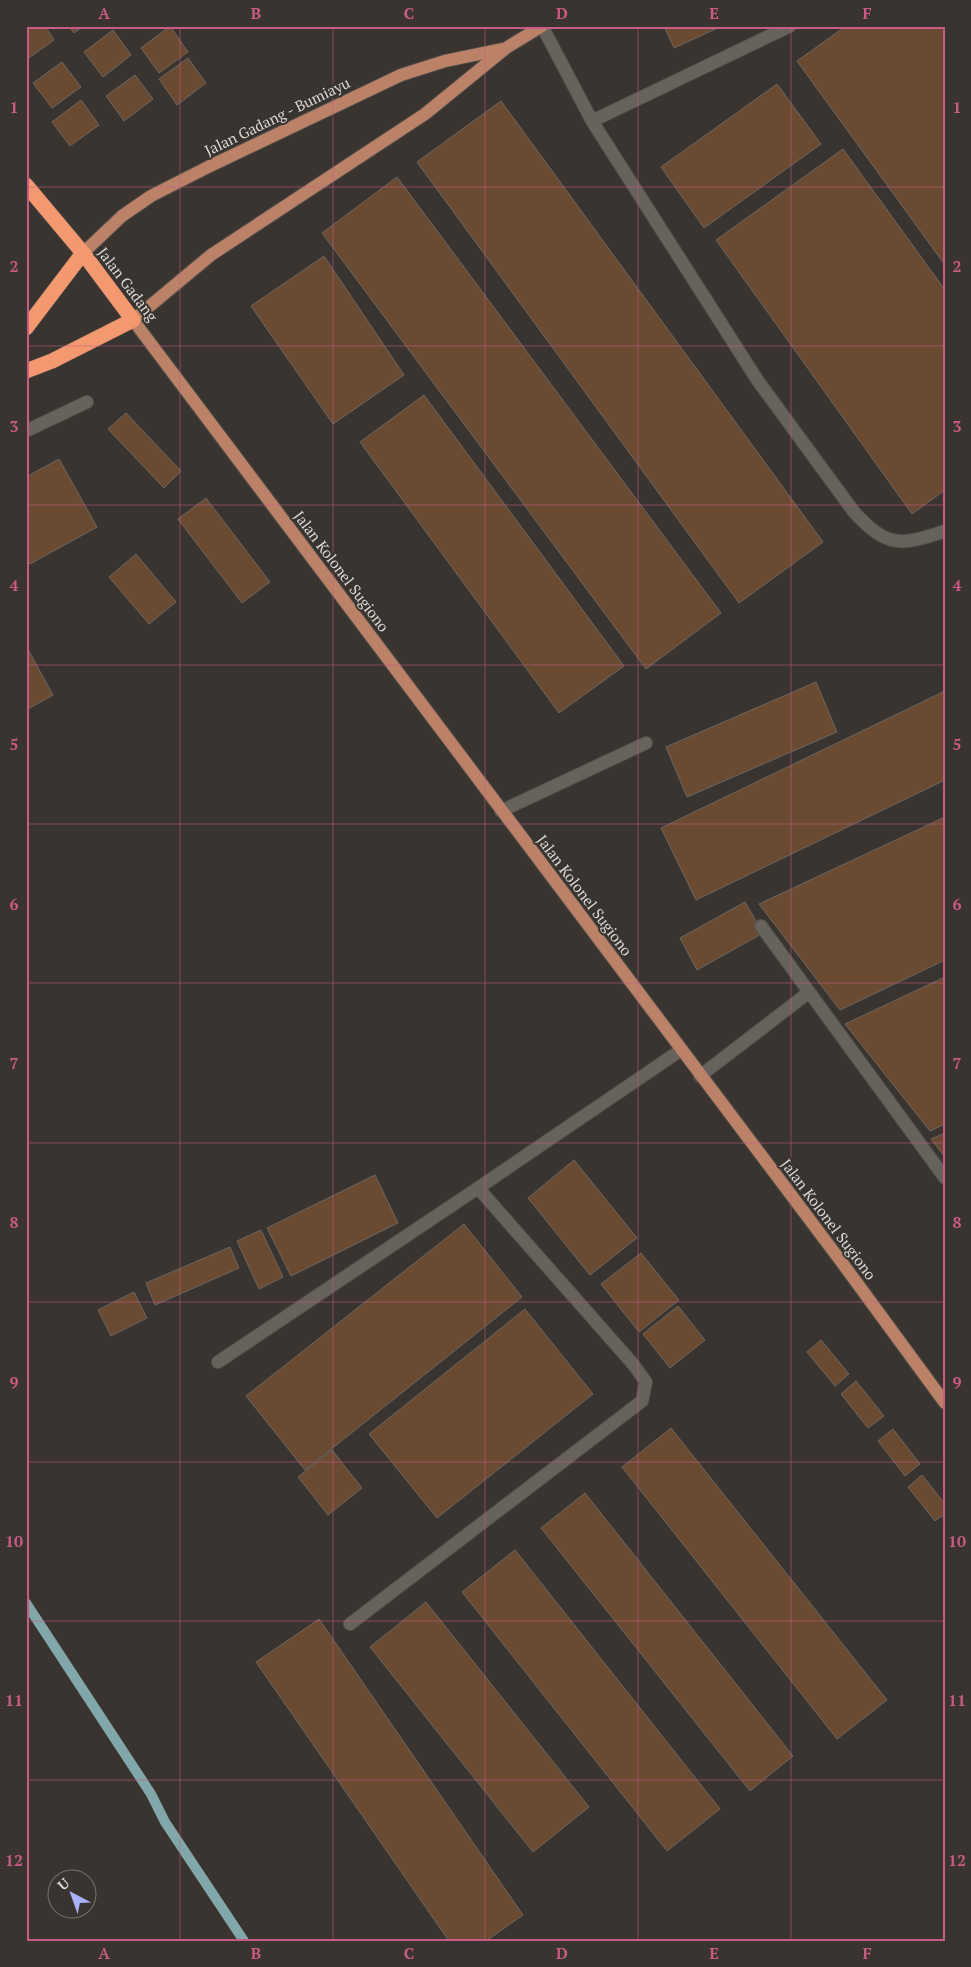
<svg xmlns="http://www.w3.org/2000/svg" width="971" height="1967" font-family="'PT Serif',serif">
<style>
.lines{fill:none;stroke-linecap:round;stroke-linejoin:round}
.stream{stroke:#82a7ab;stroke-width:10}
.building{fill:#6a4b32;stroke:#6d6762}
.minor-casing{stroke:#54504c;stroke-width:14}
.major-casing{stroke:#54504c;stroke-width:14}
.highway-casing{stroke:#54504c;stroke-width:16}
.minor{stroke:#68625d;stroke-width:12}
.major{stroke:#bc8268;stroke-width:12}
.highway{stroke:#f49870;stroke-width:15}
.grid{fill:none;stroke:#ca5b85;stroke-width:1;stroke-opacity:0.55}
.labels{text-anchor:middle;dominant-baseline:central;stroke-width:4;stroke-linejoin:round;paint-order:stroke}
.street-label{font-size:15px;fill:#dad7d4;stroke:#39342f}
.neatline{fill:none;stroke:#ca5b85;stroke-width:2}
.grid-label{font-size:16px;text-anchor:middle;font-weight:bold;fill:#ca5b85}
</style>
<rect width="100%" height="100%" fill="#39342f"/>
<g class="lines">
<polyline class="stream" points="26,1603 151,1794 165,1822 244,1941"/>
</g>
<g class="building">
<polygon points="26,26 45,26 54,40 26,60"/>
<polygon points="69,26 84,26 74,33"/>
<polygon points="170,26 188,52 159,73 141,48"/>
<polygon points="664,26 722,26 674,48"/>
<polygon points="846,26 945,26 945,265 797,61"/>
<polygon points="113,30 131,55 103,77 84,52"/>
<polygon points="188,58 206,83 177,105 159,79"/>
<polygon points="62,62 81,87 52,108 33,83"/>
<polygon points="135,75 153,99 124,121 106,96"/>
<polygon points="777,84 821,144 704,228 661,167"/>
<polygon points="81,100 99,125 70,146 52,122"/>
<polygon points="501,101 823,542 739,603 417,162"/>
<polygon points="843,149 945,290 945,490 912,514 716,240"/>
<polygon points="397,177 721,613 646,669 322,233"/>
<polygon points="324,256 404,375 333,424 251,306"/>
<polygon points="424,395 624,666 559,713 360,442"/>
<polygon points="126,413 181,471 164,488 108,429"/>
<polygon points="59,459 97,527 30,564 26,556 26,477"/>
<polygon points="206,498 270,582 242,603 178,519"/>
<polygon points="136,554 176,602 149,624 109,577"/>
<polygon points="26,646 53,695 26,710"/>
<polygon points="816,682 837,732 687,797 666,747"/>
<polygon points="945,691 945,780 696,900 661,828"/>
<polygon points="945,817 945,960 840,1010 759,904"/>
<polygon points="745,902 763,933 697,970 680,938"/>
<polygon points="945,977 945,1124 930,1131 845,1024"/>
<polygon points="945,1133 945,1157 931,1139"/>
<polygon points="574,1160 637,1238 590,1275 528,1198"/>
<polygon points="375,1175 398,1223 291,1276 267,1228"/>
<polygon points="464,1224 522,1297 305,1470 246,1396"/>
<polygon points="261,1230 283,1277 259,1289 237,1241"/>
<polygon points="230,1247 239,1268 155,1305 146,1283"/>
<polygon points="641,1253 679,1300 639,1332 601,1284"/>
<polygon points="134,1292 147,1318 111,1336 98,1310"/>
<polygon points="678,1306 705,1340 670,1368 643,1334"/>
<polygon points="525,1309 593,1394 437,1518 369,1434"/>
<polygon points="821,1340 849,1374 835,1386 807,1352"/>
<polygon points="856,1381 884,1416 868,1428 841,1394"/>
<polygon points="671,1428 887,1700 837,1739 622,1467"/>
<polygon points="893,1429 920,1464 905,1476 878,1441"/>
<polygon points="332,1450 362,1488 328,1515 298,1477"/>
<polygon points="922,1475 945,1504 945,1514 935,1521 908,1487"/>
<polygon points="585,1493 793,1756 750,1791 541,1528"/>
<polygon points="515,1550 720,1809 667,1851 462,1592"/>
<polygon points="426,1602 589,1807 533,1852 370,1647"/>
<polygon points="319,1619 523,1915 486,1941 449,1941 256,1662"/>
</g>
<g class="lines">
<defs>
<g id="minor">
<path d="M542 26 592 121 758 381 854 512C887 548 901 546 945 531"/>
<polyline points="592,121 790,26"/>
<polyline points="26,431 87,402"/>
<polyline points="501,811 646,743"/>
<polyline points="761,926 945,1178"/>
<polyline points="700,1076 808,993"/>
<polyline points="218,1362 478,1188"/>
<polyline points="350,1624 642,1401 646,1382 633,1364 478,1188 681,1050"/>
</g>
<g id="major">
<polyline points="542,26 506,48 425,114 211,255 133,320 843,1264 945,1403"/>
<polyline points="83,253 122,216 151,196 208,167 401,75 445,61 503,49"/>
</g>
<g id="highway">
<polyline points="26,185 83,253 133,320 52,361 26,371"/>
<polyline points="26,328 83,253"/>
</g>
</defs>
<use href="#minor" class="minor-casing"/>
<use href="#major" class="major-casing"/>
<use href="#highway" class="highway-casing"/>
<use href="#minor" class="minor"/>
<use href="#major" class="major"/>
<use href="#highway" class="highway"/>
</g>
<path class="grid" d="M180 26V1941M333 26V1941M485 26V1941M638 26V1941M791 26V1941M26 187H945M26 346H945M26 505H945M26 665H945M26 824H945M26 983H945M26 1143H945M26 1302H945M26 1462H945M26 1621H945M26 1780H945"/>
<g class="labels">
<g class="street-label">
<text transform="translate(277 116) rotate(-26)">Jalan Gadang - Bumiayu</text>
<text transform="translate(128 284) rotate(53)">Jalan Gadang</text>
<text transform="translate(342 571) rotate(53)">Jalan Kolonel Sugiono</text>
<text transform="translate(585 895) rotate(53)">Jalan Kolonel Sugiono</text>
<text transform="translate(829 1219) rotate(53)">Jalan Kolonel Sugiono</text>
</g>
</g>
<rect width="971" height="1967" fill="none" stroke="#39342f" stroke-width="55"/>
<g transform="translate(72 1894) rotate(319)"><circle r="24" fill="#39342f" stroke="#797571"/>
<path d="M0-4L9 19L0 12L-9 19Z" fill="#a9b0fc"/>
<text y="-8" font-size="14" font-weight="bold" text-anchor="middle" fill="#dad7d4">U</text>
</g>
<rect x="28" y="28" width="916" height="1912" class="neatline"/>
<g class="grid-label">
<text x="104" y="19">A</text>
<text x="256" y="19">B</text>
<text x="409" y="19">C</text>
<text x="562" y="19">D</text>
<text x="714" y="19">E</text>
<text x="867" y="19">F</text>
<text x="14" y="113">1</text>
<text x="957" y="113">1</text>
<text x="14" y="272">2</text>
<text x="957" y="272">2</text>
<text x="14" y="432">3</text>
<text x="957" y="432">3</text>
<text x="14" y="591">4</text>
<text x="957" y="591">4</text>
<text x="14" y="750">5</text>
<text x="957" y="750">5</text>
<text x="14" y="910">6</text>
<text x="957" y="910">6</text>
<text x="14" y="1069">7</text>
<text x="957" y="1069">7</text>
<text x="14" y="1228">8</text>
<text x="957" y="1228">8</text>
<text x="14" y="1388">9</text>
<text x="957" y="1388">9</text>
<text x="14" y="1547">10</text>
<text x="957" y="1547">10</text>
<text x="14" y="1706">11</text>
<text x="957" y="1706">11</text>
<text x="14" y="1866">12</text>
<text x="957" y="1866">12</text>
<text x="104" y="1959">A</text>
<text x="256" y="1959">B</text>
<text x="409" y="1959">C</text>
<text x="562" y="1959">D</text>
<text x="714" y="1959">E</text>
<text x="867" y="1959">F</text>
</g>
</svg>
